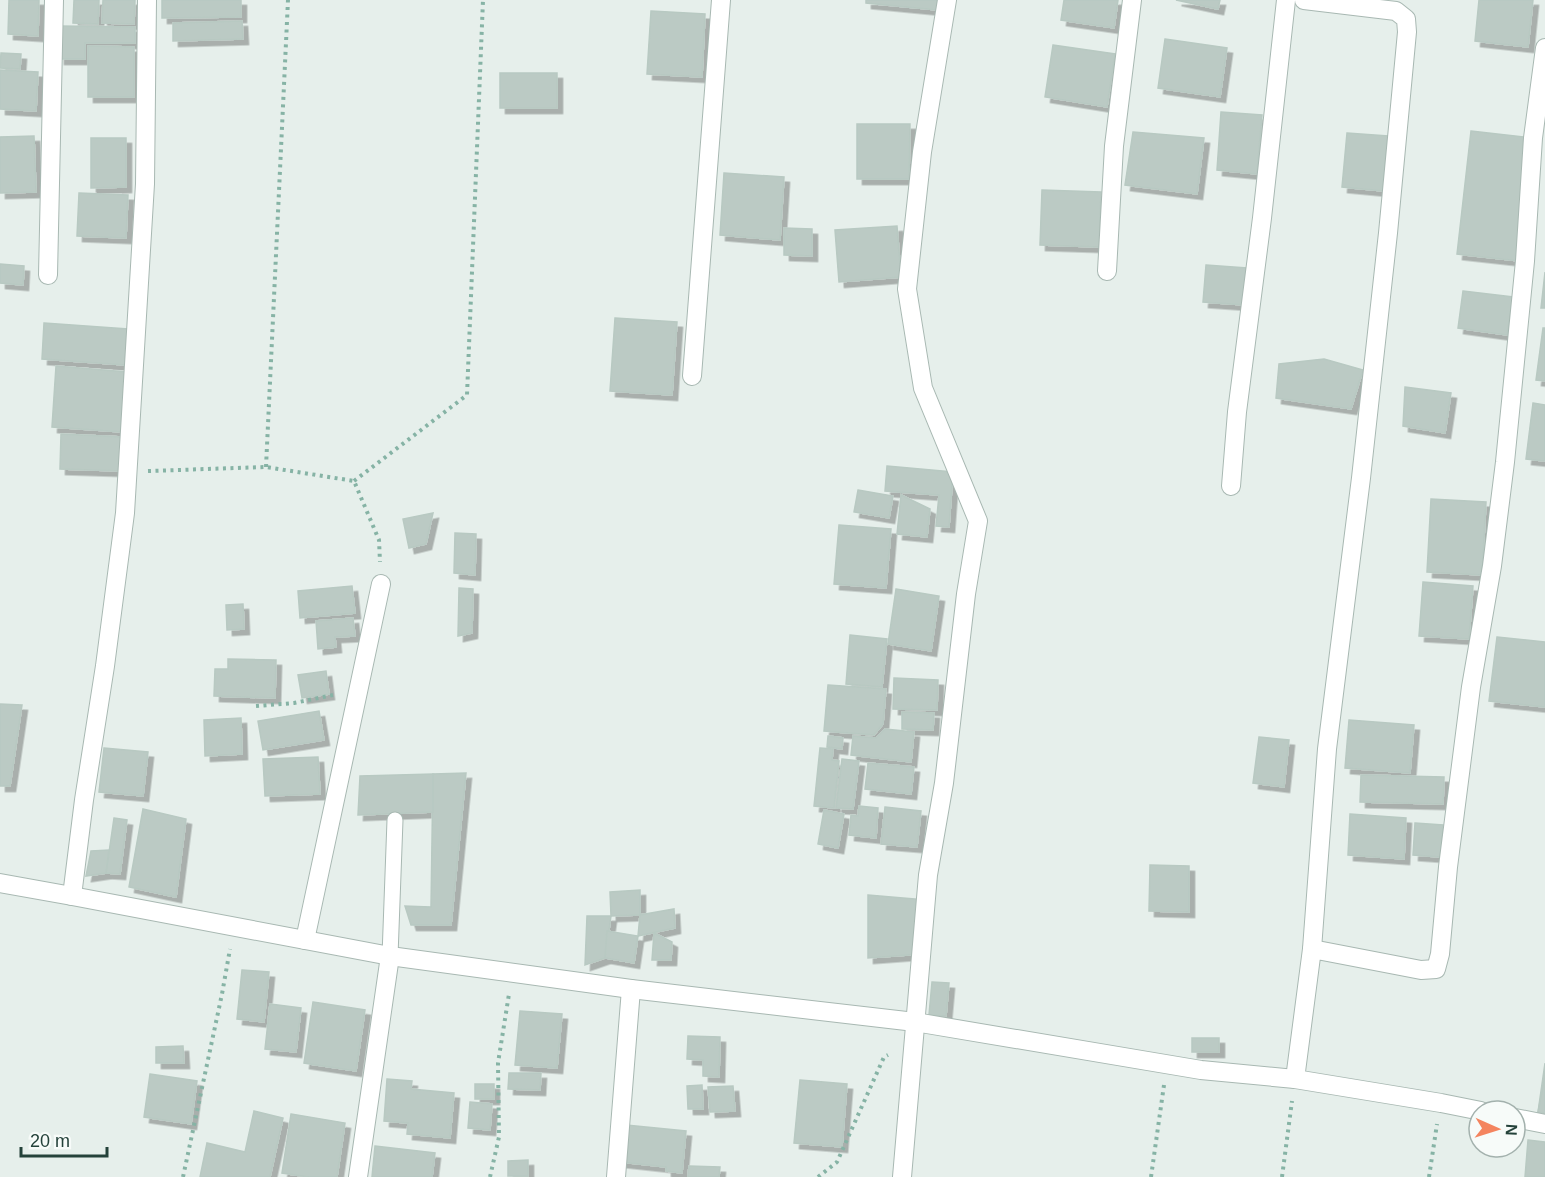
<svg xmlns="http://www.w3.org/2000/svg" width="1545" height="1177" font-family="Helvetica,sans-serif">
<style>
.building{fill:#bbcac4;stroke:#b8c9c2;stroke-width:1.5;filter:url(#shadow)}
.lines{fill:none;stroke-linecap:round;stroke-linejoin:round}
.service-casing{stroke:#a8b8b2;stroke-width:17}
.minor-casing{stroke:#a8b8b2;stroke-width:20}
.path{stroke:#86b3a5;stroke-width:4;stroke-dasharray:3 4.5;stroke-linecap:butt}
.service{stroke:#fff;stroke-width:15}
.minor{stroke:#fff;stroke-width:18}
</style>
<defs>
<filter id="shadow"><feDropShadow dx="5.5" dy="5.5" stdDeviation="0" flood-color="#0004"/></filter>
</defs>
<rect width="100%" height="100%" fill="#e6efeb"/>
<g class="building">
<polygon points="9,0 39,0 38,36 8,34"/>
<polygon points="74,0 99,0 98,24 73,23"/>
<polygon points="103,0 135,0 134,24 102,23"/>
<polygon points="162,0 241,0 241,17 162,18"/>
<polygon points="866,0 938,0 937,10 866,3"/>
<polygon points="1064,0 1118,0 1114,28 1061,20"/>
<polygon points="1176,0 1220,0 1218,9"/>
<polygon points="1479,0 1533,0 1528,47 1475,41"/>
<polygon points="651,11 705,14 702,77 647,74"/>
<polygon points="242,21 243,39 173,41 173,23"/>
<polygon points="59,26 135,27 135,43 85,43 85,59 59,59"/>
<polygon points="1165,39 1227,48 1220,97 1158,88"/>
<polygon points="1053,45 1115,54 1107,107 1045,97"/>
<polygon points="88,46 134,47 134,97 88,97"/>
<polygon points="1,53 21,54 20,69 0,68"/>
<polygon points="0,70 38,72 36,111 0,109"/>
<rect x="500" y="73" width="57" height="35"/>
<polygon points="1221,112 1262,115 1257,174 1217,170"/>
<polygon points="857,124 910,124 909,179 857,179"/>
<polygon points="1471,131 1533,138 1519,261 1457,254"/>
<polygon points="1133,132 1204,138 1197,194 1125,185"/>
<polygon points="1347,133 1388,136 1383,191 1342,187"/>
<polygon points="34,136 36,192 0,193 0,137"/>
<polygon points="91,138 126,138 126,187 91,188"/>
<polygon points="724,173 784,177 780,240 720,235"/>
<polygon points="1042,190 1101,192 1099,247 1040,245"/>
<polygon points="79,193 128,195 126,238 77,236"/>
<polygon points="897,226 901,277 839,282 835,230"/>
<polygon points="784,228 812,229 812,256 784,255"/>
<polygon points="0,264 24,266 23,285 0,283"/>
<polygon points="1206,265 1247,268 1244,305 1203,302"/>
<polygon points="1545,272 1545,308 1541,308"/>
<polygon points="1463,291 1513,297 1507,335 1458,328"/>
<polygon points="615,318 677,322 672,395 610,391"/>
<polygon points="44,323 128,329 125,365 42,359"/>
<polygon points="1543,328 1545,328 1545,381 1536,380"/>
<polygon points="1324,359 1363,370 1351,409 1276,398 1279,364"/>
<polygon points="56,366 127,372 122,432 52,427"/>
<polygon points="1405,387 1451,393 1445,433 1403,426"/>
<polygon points="1533,403 1545,405 1545,461 1526,459"/>
<polygon points="61,434 122,437 121,471 60,469"/>
<polygon points="887,466 953,472 949,527 936,526 939,495 885,491"/>
<polygon points="858,490 893,496 889,518 854,512"/>
<polygon points="901,495 930,509 927,537 897,534"/>
<polygon points="1431,499 1486,502 1482,575 1427,572"/>
<polygon points="433,513 426,544 409,548 403,519"/>
<polygon points="839,525 891,529 886,588 834,584"/>
<polygon points="455,533 476,534 475,575 454,573"/>
<polygon points="1423,582 1473,586 1469,639 1419,636"/>
<polygon points="352,586 355,613 300,618 298,591"/>
<polygon points="459,588 473,589 472,633 458,636"/>
<polygon points="896,589 939,596 931,651 888,644"/>
<polygon points="243,604 244,629 227,630 226,605"/>
<polygon points="353,618 355,636 335,637 336,647 318,649 316,621"/>
<polygon points="850,635 887,639 882,687 846,684"/>
<polygon points="1497,637 1545,642 1545,707 1489,701"/>
<polygon points="228,659 276,660 275,698 214,696 215,669 228,669"/>
<polygon points="326,671 329,694 302,698 298,675"/>
<polygon points="894,678 938,680 937,710 893,709"/>
<polygon points="828,685 886,689 883,724 874,735 824,731"/>
<polygon points="0,704 22,705 10,786 0,786"/>
<polygon points="319,711 324,740 263,750 258,721"/>
<polygon points="902,712 934,713 933,730 902,729"/>
<polygon points="241,718 242,754 205,756 204,720"/>
<polygon points="1349,720 1414,725 1410,773 1345,768"/>
<polygon points="885,729 914,732 911,762 851,755 853,736 876,738"/>
<polygon points="828,736 843,738 842,749 827,747"/>
<polygon points="1259,737 1289,740 1284,787 1253,783"/>
<polygon points="104,748 148,752 143,796 99,792"/>
<polygon points="820,748 833,749 832,760 839,761 834,808 814,806"/>
<polygon points="318,757 320,794 265,796 263,759"/>
<polygon points="842,759 859,761 853,809 836,808"/>
<polygon points="868,763 914,767 911,794 865,789"/>
<polygon points="466,773 451,925 411,925 405,906 431,907 433,774"/>
<polygon points="433,774 433,812 358,815 360,776"/>
<polygon points="1361,775 1444,777 1443,804 1360,802"/>
<polygon points="859,806 878,808 876,838 849,835 851,815 858,816"/>
<polygon points="885,807 921,811 917,847 881,844"/>
<polygon points="143,809 186,819 176,897 129,887"/>
<polygon points="824,810 844,814 838,848 818,844"/>
<polygon points="1350,814 1406,818 1404,859 1348,855"/>
<polygon points="114,818 127,820 120,874 106,873"/>
<polygon points="1415,823 1443,825 1440,857 1413,855"/>
<polygon points="109,850 106,873 86,876 91,851"/>
<polygon points="1150,865 1189,866 1189,912 1149,911"/>
<polygon points="640,890 640,915 611,916 610,892"/>
<polygon points="868,895 926,900 921,954 868,958"/>
<polygon points="674,909 675,928 638,936 640,915"/>
<polygon points="587,916 611,916 605,958 585,965"/>
<polygon points="607,931 638,936 634,963 605,958"/>
<polygon points="654,933 672,942 671,960 652,960"/>
<polygon points="242,970 269,972 264,1022 237,1019"/>
<polygon points="932,982 949,983 946,1016 929,1015"/>
<polygon points="313,1002 365,1010 356,1071 304,1063"/>
<polygon points="270,1004 301,1008 296,1052 265,1049"/>
<polygon points="520,1011 562,1014 557,1068 515,1065"/>
<polygon points="688,1036 720,1037 719,1077 703,1076 703,1060 687,1059"/>
<rect x="1192" y="1038" width="27" height="14"/>
<polygon points="183,1046 184,1063 156,1063 156,1047"/>
<polygon points="1545,1063 1545,1113 1538,1112"/>
<polygon points="509,1073 541,1073 540,1090 508,1089"/>
<polygon points="150,1074 197,1081 191,1124 144,1117"/>
<polygon points="1545,1076 1545,1113 1538,1112"/>
<polygon points="387,1079 412,1081 411,1089 454,1093 450,1138 407,1134 408,1123 384,1121"/>
<polygon points="800,1080 847,1084 842,1147 794,1143"/>
<rect x="475" y="1084" width="19" height="15"/>
<polygon points="702,1085 703,1109 688,1109 687,1086"/>
<polygon points="733,1086 735,1111 710,1112 708,1087"/>
<polygon points="470,1102 492,1104 490,1130 468,1128"/>
<polygon points="254,1111 283,1118 270,1177 200,1177 207,1143 245,1152"/>
<polygon points="291,1114 345,1123 337,1177 309,1177 282,1173"/>
<polygon points="626,1125 686,1131 682,1173 666,1171 666,1167 621,1162"/>
<polygon points="1528,1140 1545,1142 1545,1177 1525,1177"/>
<polygon points="375,1146 435,1153 432,1177 372,1177"/>
<polygon points="528,1160 528,1176 508,1176 508,1161"/>
<polygon points="689,1166 720,1167 719,1177 688,1177"/>
</g>
<g class="lines">
<defs>
<polyline id="service" points="390,956 395,820"/>
<g id="minor">
<polyline points="1304,0 1396,11 1406,19 1407,32 1388,233 1361,478 1327,749 1312,949"/>
<polyline points="1107,271 1114,146 1132,0"/>
<polyline points="48,275 54,0"/>
<polyline points="692,376 721,0"/>
<polyline points="1231,486 1237,412 1262,218 1286,0"/>
<polyline points="0,883 72,896 390,956 631,989 915,1022 1201,1070 1295,1079 1441,1103 1481,1111"/>
<polyline points="72,896 84,800 105,666 125,513 145,184 147,0"/>
<polyline points="305,940 381,584"/>
<polyline points="1295,1079 1312,949 1421,970 1436,969 1440,954 1448,867 1471,687 1492,566 1505,462 1525,261 1533,138 1545,48"/>
<polyline points="1515,1118 1545,1124"/>
<polyline points="358,1177 390,956"/>
<polyline points="616,1177 631,989"/>
<polyline points="902,1177 928,875 944,783 966,594 978,521 923,388 907,289 922,152 947,0"/>
</g>
</defs>
<use href="#service" class="service-casing"/>
<use href="#minor" class="minor-casing"/>
<g class="path">
<polyline points="266,467 288,0"/>
<polyline points="148,471 266,467 354,481 379,540 380,562"/>
<polyline points="354,481 467,395 483,0"/>
<polyline points="256,706 294,703 333,695"/>
<polyline points="183,1177 222,994 230,949"/>
<polyline points="490,1177 499,1137 498,1063 509,994"/>
<polyline points="818,1177 837,1162 884,1057 888,1055"/>
<polyline points="1151,1177 1164,1085"/>
<polyline points="1282,1177 1292,1101"/>
<polyline points="1429,1177 1437,1124"/>
</g>
<use href="#service" class="service"/>
<use href="#minor" class="minor"/>
</g>
<g transform="translate(1497 1129) rotate(93)"><circle r="28" fill="#f7fbf9" stroke="#a3b1ad" stroke-width="1.5"/>
<path d="M0-4.5L10 22L0 15L-10 22Z" fill="#f4845f"/>
<text y="-9" font-size="16" font-weight="bold" text-anchor="middle" fill="#24423a">N</text>
</g>
<path d="M21 1147v9h86v-9" fill="none" stroke="#24423a" stroke-width="3"/>
<text x="30" y="1147" font-size="18" fill="#24423a" stroke="#f7fbf9" stroke-width="4.5" paint-order="stroke">20 m</text>
</svg>
